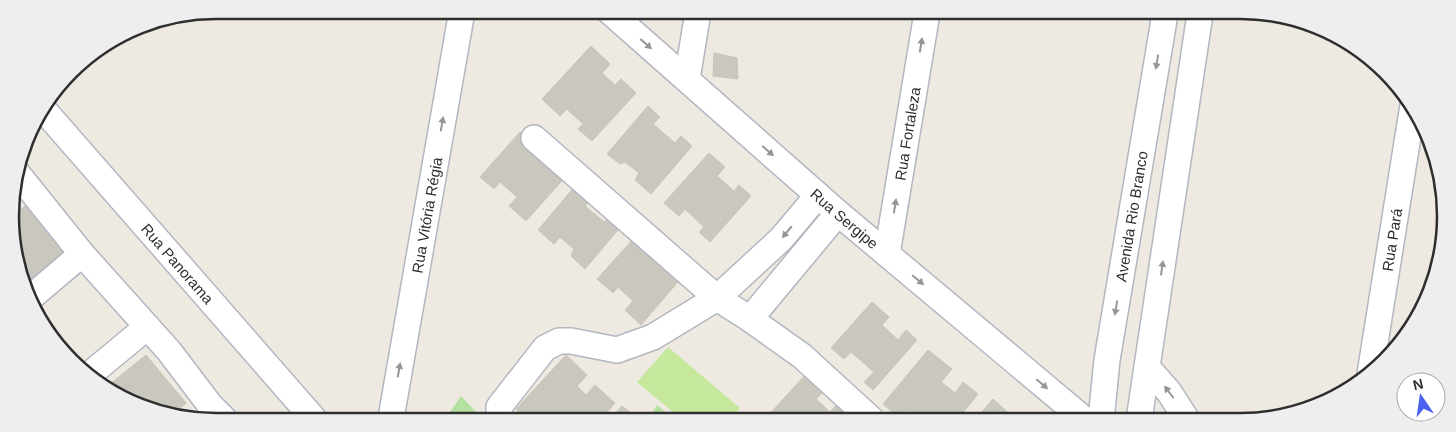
<svg xmlns="http://www.w3.org/2000/svg" width="1456" height="432" font-family="Helvetica,sans-serif">
<style>
.grass{fill:#b4e1a1}
.pitch{fill:#c5e89d}
.building{fill:#cac7bf;stroke:#cac5ba}
.lines{fill:none;stroke-linecap:round;stroke-linejoin:round}
.minor-casing{stroke:#b4b6c0;stroke-width:28}
.minor{stroke:#fff;stroke-width:25}
.oneway{fill:#969696}
.labels{text-anchor:middle;dominant-baseline:central;stroke-width:4.5;stroke-linejoin:round;paint-order:stroke}
.street-label{font-size:15px;fill:#2e2e2e;stroke:#fff}
.rim{fill:none;stroke:#2e2e2e;stroke-width:2.5}
</style>
<rect width="100%" height="100%" fill="#eee9e1"/>
<g class="grass">
<polygon points="461,396 483,419 445,419"/>
<polygon points="657,405 674,419 648,419"/>
</g>
<polygon class="pitch" points="668,347 740,408 730,419 681,419 637,382"/>
<g class="building">
<polygon points="591,46 610,64 602,73 615,85 621,79 636,93 592,141 578,129 583,124 567,109 560,116 542,99"/>
<polygon points="714,53 737,58 738,79 713,76"/>
<polygon points="648,106 660,117 653,124 675,143 681,136 692,146 651,194 635,180 639,173 625,162 620,164 607,154"/>
<polygon points="520,132 536,146 530,153 543,165 550,158 568,174 526,221 509,206 517,197 500,182 494,189 480,177"/>
<polygon points="709,153 725,167 717,176 734,191 739,185 751,196 710,242 699,232 704,227 685,209 679,216 664,203"/>
<polygon points="576,185 592,198 585,206 604,222 611,214 623,224 585,269 571,256 574,249 560,237 554,244 538,230"/>
<polygon points="25,206 65,254 25,287 17,269 13,216"/>
<polygon points="637,235 655,251 649,257 664,271 670,265 683,276 641,325 625,310 633,301 618,287 613,293 597,279"/>
<polygon points="872,302 889,317 882,325 898,340 906,330 917,340 873,390 864,382 874,372 851,352 844,359 831,348"/>
<polygon points="928,350 952,369 941,382 955,393 963,382 978,394 957,420 921,420 909,410 901,419 883,404"/>
<polygon points="146,355 186,403 171,416 105,388"/>
<polygon points="566,355 587,375 577,386 586,395 595,385 615,403 601,419 526,419 516,409"/>
<polygon points="808,372 826,389 816,399 830,412 841,400 857,415 853,419 765,419"/>
<polygon points="993,399 1014,418 1013,420 975,420"/>
<polygon points="622,406 639,419 611,419"/>
</g>
<g class="lines">
<defs>
<g id="minor">
<path id="s1" d="M609 11 838 213 1085 420"/>
<polyline points="687,79 698,12"/>
<path id="s2" d="M43 109 313 418"/>
<polyline points="534,138 717,298 750,319 802,356 871,419"/>
<polyline points="17,173 82,254 169,351 210,405 223,418"/>
<path id="s3" d="M887 254 927 13"/>
<polyline points="30,298 82,254"/>
<polyline points="750,319 838,213"/>
<polyline points="1147,367 1169,392 1187,420"/>
<path id="s4" d="M1370 374 1413 105"/>
<polyline points="89,375 147,327"/>
<path id="s5" d="M391 418 462 11"/>
<polyline points="499,419 499,407 545,348 559,341 571,341 617,350 653,337 717,298 781,239 818,195"/>
<path id="s6" d="M1101 420 1107 360 1165 14"/>
<polyline points="1139,420 1200,14"/>
</g>
</defs>
<use href="#minor" class="minor-casing"/>
<use href="#minor" class="minor"/>
</g>
<defs><path id="oneway-solid" d="M-6-.8H1V-3.2L6.5 0L1 3.2V.8H-6Z" transform="scale(1.25)"/></defs>
<g class="oneway">
<use href="#oneway-solid" transform="translate(646 44) rotate(41)"/>
<use href="#oneway-solid" transform="translate(921 45) rotate(-81)"/>
<use href="#oneway-solid" transform="translate(1157 62) rotate(99)"/>
<use href="#oneway-solid" transform="translate(442 124) rotate(-80)"/>
<use href="#oneway-solid" transform="translate(768 151) rotate(41)"/>
<use href="#oneway-solid" transform="translate(895 206) rotate(-81)"/>
<use href="#oneway-solid" transform="translate(787 232) rotate(130)"/>
<use href="#oneway-solid" transform="translate(1162 268) rotate(-82)"/>
<use href="#oneway-solid" transform="translate(918 280) rotate(40)"/>
<use href="#oneway-solid" transform="translate(1116 308) rotate(99)"/>
<use href="#oneway-solid" transform="translate(399 370) rotate(-80)"/>
<use href="#oneway-solid" transform="translate(1042 384) rotate(40)"/>
<use href="#oneway-solid" transform="translate(1169 392) rotate(-127)"/>
</g>
<g class="labels">
<g class="street-label">
<text stroke="none"><textPath href="#s3" startOffset="122">Rua Fortaleza</textPath></text>
<text stroke="none"><textPath href="#s5" startOffset="206">Rua Vitória Régia</textPath></text>
<text stroke="none"><textPath href="#s6" startOffset="206">Avenida Rio Branco</textPath></text>
<text stroke="none"><textPath href="#s1" startOffset="314">Rua Sergipe</textPath></text>
<text stroke="none"><textPath href="#s4" startOffset="136">Rua Pará</textPath></text>
<text stroke="none"><textPath href="#s2" startOffset="205">Rua Panorama</textPath></text>
</g>
</g>
<path d="M0 0H1456V432H0ZM216 19H1240A197 197 0 0 1 1437 216V216A197 197 0 0 1 1240 413H216A197 197 0 0 1 19 216V216A197 197 0 0 1 216 19Z" fill="#eee" fill-rule="evenodd"/>
<path class="rim" d="M216 19H1240A197 197 0 0 1 1437 216V216A197 197 0 0 1 1240 413H216A197 197 0 0 1 19 216V216A197 197 0 0 1 216 19Z"/>
<g transform="translate(1421 397) rotate(347)"><circle r="24" fill="#ffffff" stroke="#ababab"/>
<path d="M0-4L9 19L0 12L-9 19Z" fill="#4b62f1"/>
<text y="-8" font-size="14" font-weight="bold" text-anchor="middle" fill="#2e2e2e">N</text>
</g>
</svg>
